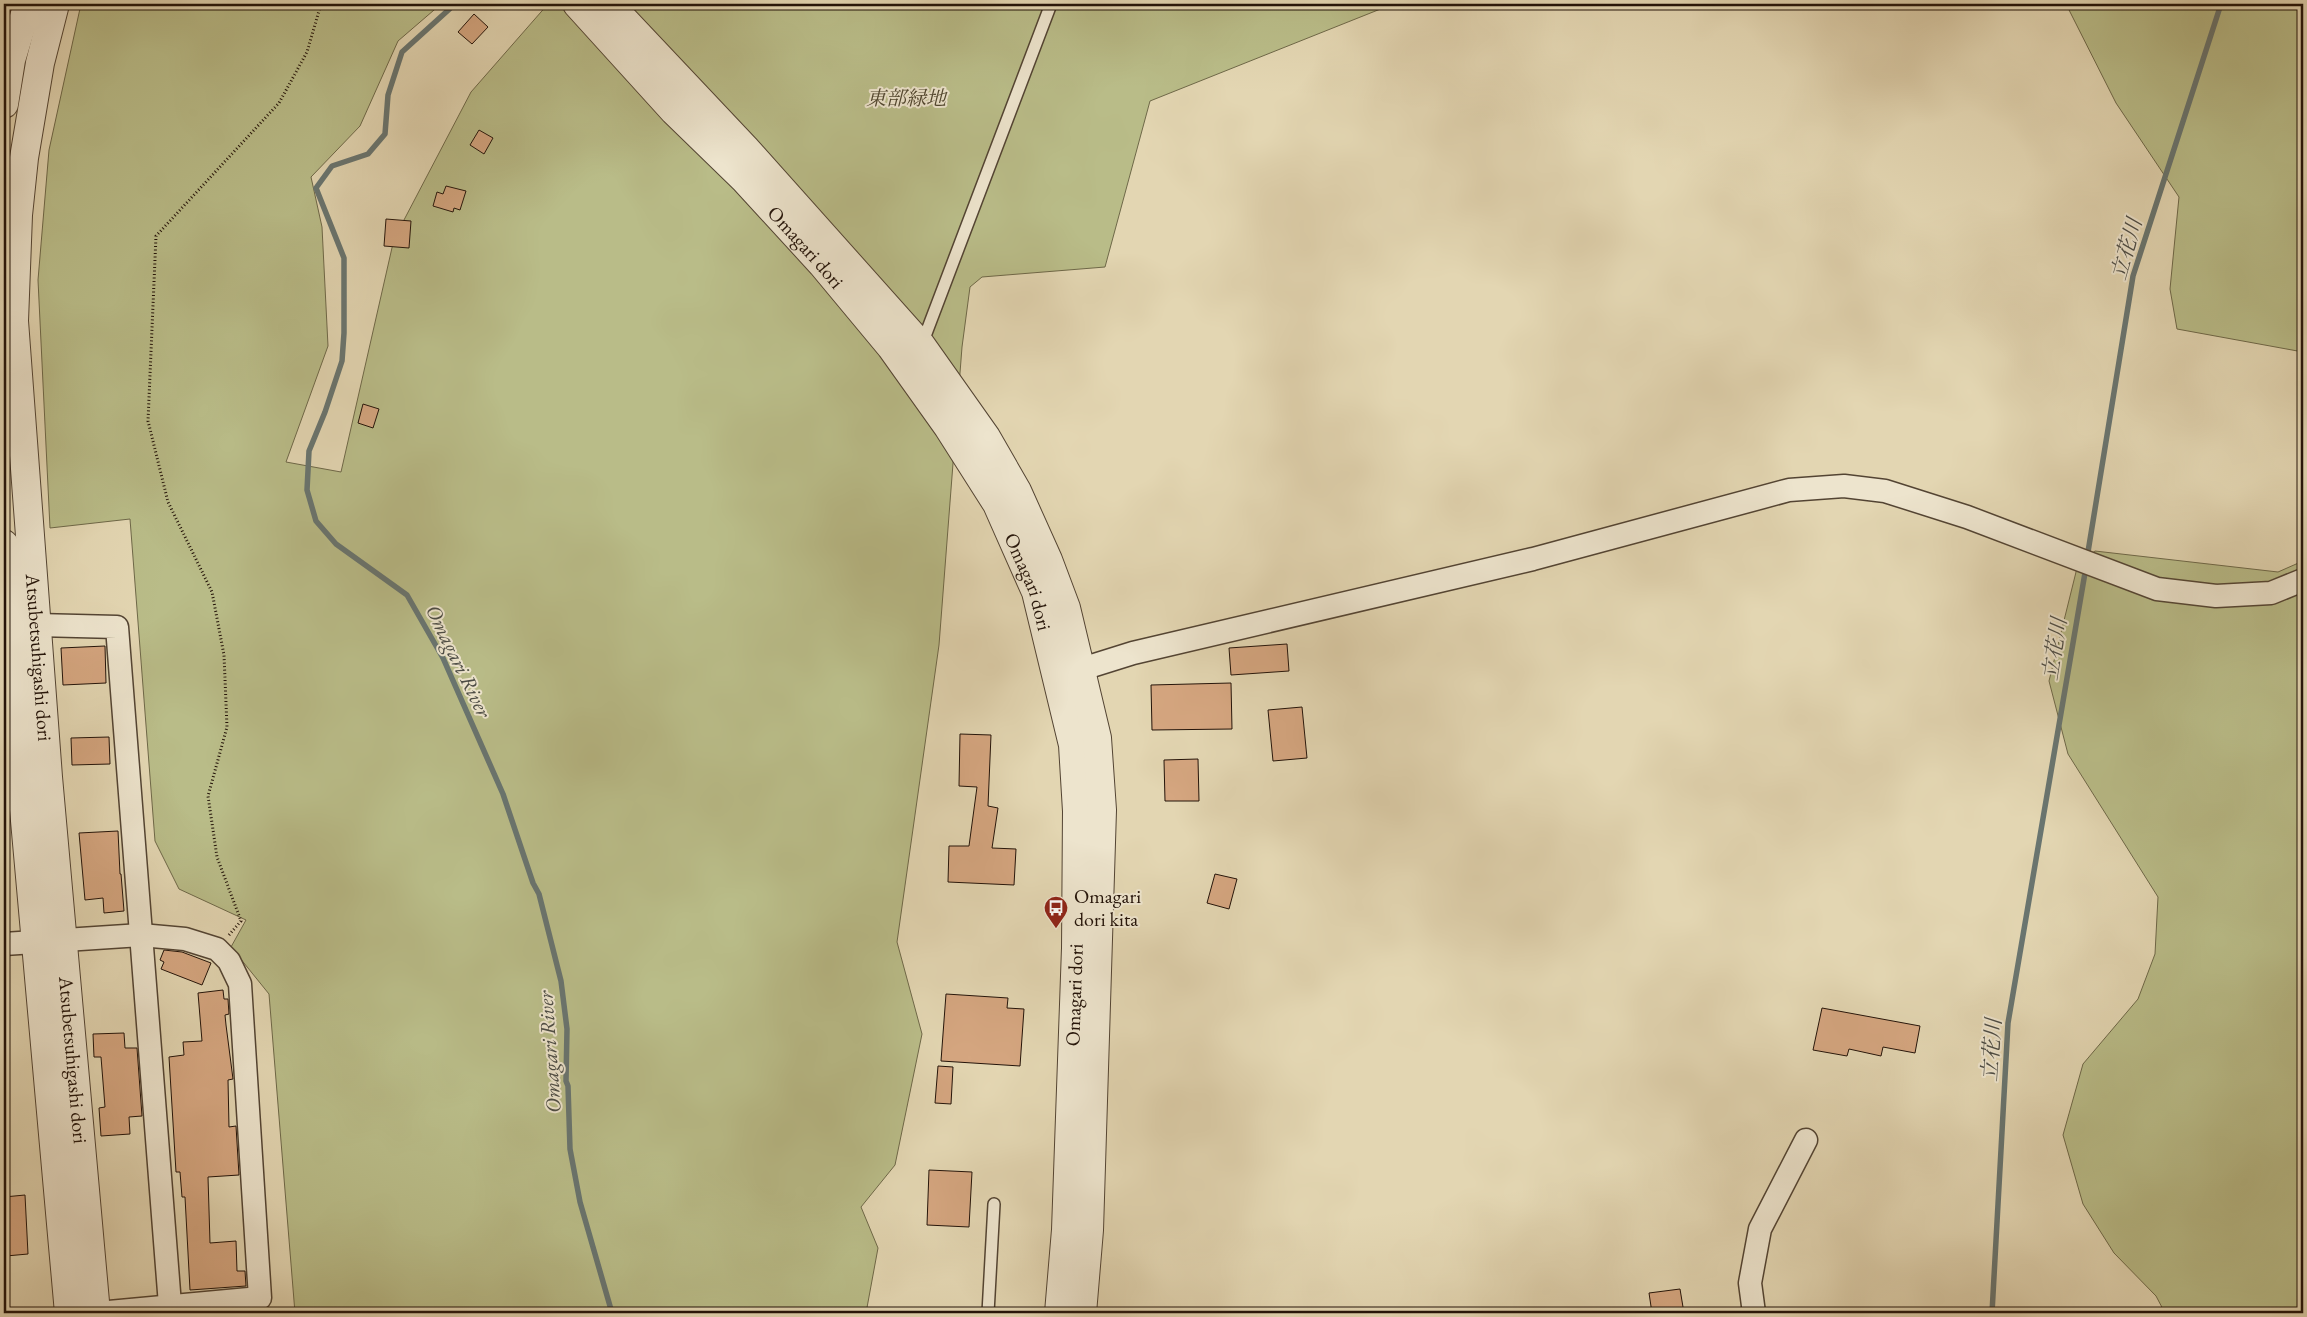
<svg xmlns="http://www.w3.org/2000/svg" width="2307" height="1317" font-family="'EB Garamond','Noto Serif JP',serif">
<style>
.green{fill:#b9bc88;stroke:#6e6848}
.lines{fill:none;stroke-linecap:round;stroke-linejoin:round}
.stream{stroke:#697570;stroke-width:5.5}
.building{fill:#d5a680;stroke:#231309}
.service-casing{stroke:#534433;stroke-width:14}
.minor-casing{stroke:#534433;stroke-width:25}
.tertiary-casing{stroke:#534433;stroke-width:30}
.path{stroke:#231309;stroke-width:3;stroke-dasharray:1 2.5;stroke-linecap:butt}
.service{stroke:#ede4cd;stroke-width:11}
.minor{stroke:#ede4cd;stroke-width:22}
.tertiary{stroke:#ede4cd;stroke-width:28}
.labels{text-anchor:middle;dominant-baseline:central;stroke-width:4;stroke-linejoin:round;paint-order:stroke}
.park-label{font-size:20px;font-style:italic;fill:#50462f;stroke:#ede4cd}
.street-label{font-size:20px;fill:#231309;stroke:#ede4cd}
.poi-label{font-size:20px;fill:#231309;stroke:#ede4cd;text-anchor:start}
.water-label{font-size:21px;font-style:italic;fill:#4c4c45;stroke:#ede4cd}
</style>
<rect width="100%" height="100%" fill="#e3d6b2"/>
<filter id="stains"><feTurbulence type="fractalNoise" baseFrequency=".004" numOctaves="4"/><feColorMatrix values="0 0 0 0 .2 0 0 0 0 .09 0 0 0 0 .02 0 0 0 .5 -.17"/></filter>
<radialGradient id="worn" r=".72"><stop offset=".6" stop-color="#630" stop-opacity="0"/><stop offset="1" stop-color="#630" stop-opacity=".3"/></radialGradient>
<g class="green">
<polygon points="81,4 441,4 398,41 360,126 311,177 322,227 328,346 286,462 341,472 394,239 471,92 548,4 1393,4 1150,101 1105,267 982,277 970,287 962,347 939,645 897,942 922,1034 895,1165 861,1207 878,1248 866,1313 295,1313 269,994 231,947 246,920 179,889 155,841 130,519 50,528 38,280 49,150"/>
<polygon points="2066,4 2303,4 2303,352 2177,329 2170,289 2179,197 2116,103"/>
<polygon points="2095,551 2278,572 2303,561 2303,1313 2165,1313 2156,1296 2114,1253 2083,1204 2063,1135 2083,1064 2138,999 2155,954 2158,897 2068,754 2049,681 2078,564"/>
</g>
<g class="lines">
<g class="stream">
<polyline points="455,4 402,52 388,95 385,134 368,154 332,166 316,188 344,258 344,333 342,361 325,412 309,451 307,490 316,521 336,544 407,595 443,658 503,794 533,883 539,894 561,981 567,1029 566,1081 568,1086 570,1149 580,1202 612,1313"/>
<polyline points="2087,558 2133,276 2221,4"/>
<polyline points="1992,1313 2008,1023 2086,567"/>
</g>
</g>
<g class="building">
<polygon points="474,14 488,27 472,44 458,32"/>
<polygon points="479,130 493,138 484,154 470,145"/>
<polygon points="446,186 466,191 460,210 454,208 453,212 433,206 437,192 443,194"/>
<polygon points="386,219 411,221 409,248 384,246"/>
<polygon points="363,404 379,409 373,428 358,423"/>
<polygon points="1287,644 1289,671 1231,675 1229,648"/>
<polygon points="105,646 106,683 63,685 61,648"/>
<polygon points="1231,683 1232,729 1152,730 1151,685"/>
<polygon points="1302,707 1307,758 1273,761 1268,710"/>
<polygon points="960,734 991,735 988,806 998,808 992,848 1016,849 1014,885 948,882 949,846 969,846 977,787 959,786"/>
<polygon points="109,737 110,764 72,765 71,738"/>
<polygon points="1198,759 1199,801 1165,801 1164,760"/>
<polygon points="118,831 120,874 121,874 124,911 104,913 103,898 85,900 79,833"/>
<polygon points="1215,874 1237,879 1229,909 1207,903"/>
<polygon points="164,950 182,952 211,963 202,985 161,969 164,962 160,960"/>
<polygon points="223,990 224,999 228,999 229,1014 225,1015 226,1025 233,1079 228,1080 229,1127 236,1126 239,1175 208,1177 210,1243 236,1241 237,1271 245,1271 246,1286 190,1290 185,1197 182,1197 180,1172 176,1172 169,1057 184,1055 183,1042 202,1041 198,993"/>
<polygon points="946,994 1008,998 1007,1008 1024,1009 1020,1066 941,1061"/>
<polygon points="1822,1008 1920,1026 1915,1053 1883,1047 1881,1056 1849,1049 1847,1056 1813,1050"/>
<polygon points="124,1033 125,1048 137,1048 142,1116 129,1117 130,1134 101,1136 99,1108 105,1107 101,1057 94,1057 93,1034"/>
<polygon points="938,1066 953,1067 951,1104 935,1103"/>
<polygon points="929,1170 972,1172 969,1227 927,1225"/>
<polygon points="25,1195 28,1254 6,1256 6,1246 4,1246 4,1197"/>
<polygon points="1680,1289 1684,1313 1652,1313 1649,1293"/>
</g>
<g class="lines">
<defs>
<g id="service">
<polyline points="922,344 1051,4"/>
<polyline points="988,1313 994,1204"/>
</g>
<g id="minor">
<polyline points="21,630 37,625 117,627 170,1305"/>
<polyline points="1066,674 1133,653 1533,559 1789,490 1844,486 1885,491 1967,517 2157,589 2216,596 2271,593 2303,580"/>
<polyline points="4,944 141,935 185,939 217,949 229,961 240,984 260,1298 98,1313"/>
<polyline points="1754,1313 1750,1283 1760,1229 1806,1140"/>
</g>
<g id="tertiary">
<path id="s1" d="M55 4 40 63 24 158 18 215 14 321 48 777 96 1313"/>
<path id="s2" d="M577 4 674 111 745 180 822 264 891 347 948 427 997 504 1036 592 1073 745 1077 811 1076 948 1066 1230 1059 1313"/>
<polyline points="609,4 745,148 921,345 986,437 1017,491 1048,560 1066,608 1097,738 1102,810 1089,1230 1082,1313"/>
<polyline points="4,104 11,60 28,4"/>
<polyline points="4,544 22,787 69,1313"/>
</g>
</defs>
<use href="#service" class="service-casing"/>
<use href="#minor" class="minor-casing"/>
<use href="#tertiary" class="tertiary-casing"/>
<polyline class="path" points="229,935 241,921 217,857 208,796 227,727 224,655 212,592 168,502 148,421 156,236 279,103 307,52 321,4"/>
<use href="#service" class="service"/>
<use href="#minor" class="minor"/>
<use href="#tertiary" class="tertiary"/>
</g>
<defs>
<symbol id="bus-pin" viewBox="-11 -11 22 30"><path d="M0 17L-7.5 6A9.5 9.5 0 1 1 7.5 6Z" fill="#8f2418" stroke="#ede4cd"/><path d="M-5-6H5V4H4V6H2V4H-2V6H-4V4H-5ZM-3.5-4V0h7V-4ZM-3.5 1.2v1.5H-2V1.2ZM2 1.2v1.5H3.5V1.2Z" fill="#fff"/></symbol>
</defs>
<g fill-rule="evenodd">
<use href="#bus-pin" x="1042" y="894" width="28" height="38"/>
</g>
<g class="labels">
<g class="park-label">
<text x="906" y="98">東部緑地</text>
</g>
<g class="street-label">
<text stroke="none"><textPath href="#s2" startOffset="334">Omagari dori</textPath></text>
<text stroke="none"><textPath href="#s2" startOffset="739">Omagari dori</textPath></text>
<text stroke="none"><textPath href="#s1" startOffset="658">Atsubetsuhigashi dori</textPath></text>
<text transform="translate(1074 995) rotate(-88)">Omagari dori</text>
<text stroke="none"><textPath href="#s1" startOffset="1062">Atsubetsuhigashi dori</textPath></text>
</g>
<g class="poi-label">
<text x="1074" y="896">Omagari<tspan x="1074" dy="23">dori kita</tspan></text>
</g>
<g class="water-label">
<text transform="translate(2126 249) rotate(-74)">立花川</text>
<text transform="translate(2054 649) rotate(-81)">立花川</text>
<text transform="translate(459 661) rotate(64)">Omagari River</text>
<text transform="translate(1991 1050) rotate(-86)">立花川</text>
<text transform="translate(549 1052) rotate(-94)">Omagari River</text>
</g>
</g>
<rect width="2307" height="1317" fill="none" stroke="#e3d6b2" stroke-width="20"/>
<rect x="5" y="5" width="2297" height="1307" fill="none" stroke="#231309" stroke-width="2.5"/>
<rect x="10" y="10" width="2287" height="1297" fill="none" stroke="#231309"/>
<rect width="100%" height="100%" filter="url(#stains)"/>
<rect width="100%" height="100%" fill="url(#worn)"/>
</svg>
